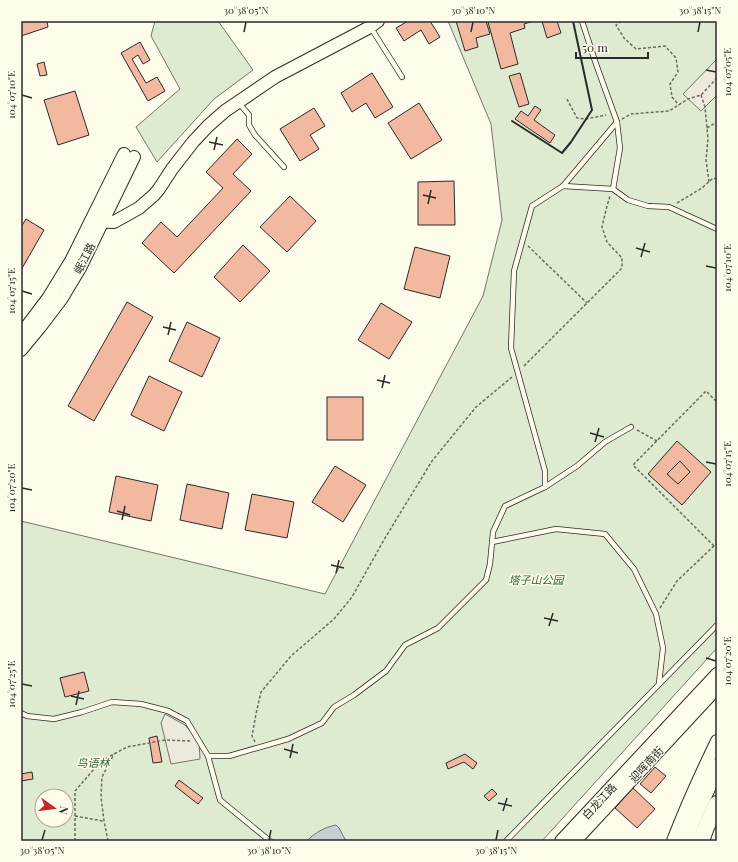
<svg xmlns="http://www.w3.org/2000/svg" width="738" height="862" font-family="'Playfair Display','Noto Sans SC',serif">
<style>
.green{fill:#deebd1;stroke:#74746e;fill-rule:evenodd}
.parking{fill:#eceadb;stroke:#74746e}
.water{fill:#c7d0d0;stroke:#74746e}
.building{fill:#f2b8a0;stroke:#2b2b2b}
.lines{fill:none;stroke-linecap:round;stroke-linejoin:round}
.lane-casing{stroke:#2b2b2b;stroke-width:6}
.secondary-casing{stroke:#2b2b2b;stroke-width:14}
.highway-casing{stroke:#2b2b2b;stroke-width:18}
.path{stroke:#6a6964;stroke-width:1.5;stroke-dasharray:3 2;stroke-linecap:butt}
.lane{stroke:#fdfbea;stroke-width:4.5}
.secondary{stroke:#fdfbea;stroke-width:12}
.highway{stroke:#fdfbea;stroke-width:16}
.wall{stroke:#2b2b2b;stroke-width:2}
.ticks{fill:none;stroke:#2b2b2b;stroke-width:1.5}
.labels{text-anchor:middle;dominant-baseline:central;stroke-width:3;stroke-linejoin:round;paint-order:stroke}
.street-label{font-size:11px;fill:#2b2b2b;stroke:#fdfbea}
.park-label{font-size:11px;font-style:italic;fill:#34623c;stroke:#fdfbea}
.neatline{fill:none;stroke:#2b2b2b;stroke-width:1.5}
.ticks-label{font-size:10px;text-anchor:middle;fill:#2b2b2b}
</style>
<rect width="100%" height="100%" fill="#fdfbea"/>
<g class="green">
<polygon points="155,21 218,21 253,70 214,99 157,162 136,127 180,89 151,36"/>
<path d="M448 21H717V648L542 841H21V521L325 594 483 296 502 220 491 124ZM42 796H66V820H42Z"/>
</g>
<g class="parking">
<polygon points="717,59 717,95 701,111 683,94"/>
<polygon points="165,714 185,725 199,741 200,759 171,764 161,723"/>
</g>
<path class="water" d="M336 825 339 828 346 841H307C314 833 325 827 336 825Z"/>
<g class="building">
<polygon points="21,21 47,21 48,27 21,36"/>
<polygon points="408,21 430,21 440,37 429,44 421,30 404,41 396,28"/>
<polygon points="456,21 486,21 490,34 476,38 478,47 465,51"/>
<polygon points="491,21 534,21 524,24 525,28 510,33 518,64 501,69 488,22"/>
<polygon points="542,21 557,21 561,33 547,38"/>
<polygon points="140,42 150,60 143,64 138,55 132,59 146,83 157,77 165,91 148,101 121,53"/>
<polygon points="44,62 47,75 40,76 37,64"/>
<polygon points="372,73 393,107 375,118 366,103 352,112 341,93"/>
<polygon points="520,73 529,104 519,107 509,76"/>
<polygon points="75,91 89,135 58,145 44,100"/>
<polygon points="419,103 442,140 411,159 388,123"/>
<polygon points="535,106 541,110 534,120 555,135 550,143 515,119 521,111 528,116"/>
<polygon points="314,108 325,126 310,135 319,149 300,161 280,129"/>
<polygon points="237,139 252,154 233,174 251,191 174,273 142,243 161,222 177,237 223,188 206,172"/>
<polygon points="454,181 455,225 418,225 418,182"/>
<polygon points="290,196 316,221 287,252 260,227"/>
<polygon points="26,219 44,230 21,270 21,227"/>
<polygon points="243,245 270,271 240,302 214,277"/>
<polygon points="415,247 450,256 440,298 404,289"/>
<polygon points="127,302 153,317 94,421 68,406"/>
<polygon points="381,303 412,322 389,359 358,340"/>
<polygon points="187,322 220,338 202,377 169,361"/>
<polygon points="149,376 182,392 164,431 131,415"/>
<rect x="327" y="397" width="36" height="43"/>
<polygon points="677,441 711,472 682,505 648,474"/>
<polygon points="680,461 690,472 678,484 667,474"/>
<polygon points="335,466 366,485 343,522 312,502"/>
<polygon points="116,476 158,485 151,521 109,512"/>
<polygon points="187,484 229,493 222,529 180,520"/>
<polygon points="252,494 294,502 287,538 245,530"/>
<polygon points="84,672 89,691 65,697 60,678"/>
<polygon points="157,736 162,762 153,763 149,738"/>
<polygon points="465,754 477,763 473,769 464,762 448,769 446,763"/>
<polygon points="655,767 666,776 651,793 640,784"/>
<polygon points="32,772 33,779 21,781 21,774"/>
<polygon points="179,780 203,798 198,804 175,786"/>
<polygon points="633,788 655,809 637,828 615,808"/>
<polygon points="492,789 497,794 489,801 484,796"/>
</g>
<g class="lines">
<defs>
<g id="lane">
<polyline points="582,21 596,64 617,122 620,148 613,189"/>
<polyline points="371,28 402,77"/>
<polyline points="238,102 249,115 249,125 255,135 284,167"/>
<polyline points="563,186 613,189 628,200 648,206 669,207 717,229"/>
<polyline points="545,487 577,466 605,442 631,427"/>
<polyline points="492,542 556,529 605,534 634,569 656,614 663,648 659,683"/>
<polyline points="21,713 27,716 54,719 82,712 112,702 141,704 168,711 187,721 208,756 229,756 288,739 322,723 334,707 354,695 386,671 405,645 438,628 486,580 490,564 493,532 505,506 545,487 545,471 511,348 514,271 532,206 563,186 617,122"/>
<polyline points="208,756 220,800 270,841"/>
<polyline points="506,841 717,625"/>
</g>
<g id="secondary">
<polyline points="91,221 114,222 139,208 154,195 159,189 172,169 193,142 208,126 225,111 275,77 370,27 378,21"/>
<polyline points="21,334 49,297 71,261 124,154"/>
<polyline points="21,350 40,327 62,298 80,268 134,157"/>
<polyline points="561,841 717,674"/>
<polyline points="575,841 717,688"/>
<path d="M673 841C686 807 701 774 717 741"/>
</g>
<g id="highway">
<polyline points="685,841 691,822 717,767"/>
<polyline points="701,841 706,827 717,804"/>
</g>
</defs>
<use href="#lane" class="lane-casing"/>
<use href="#secondary" class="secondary-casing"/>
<use href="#highway" class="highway-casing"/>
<g class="path">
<polyline points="621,21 616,25 624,38 636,49 665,46 676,58 678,72 670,84 672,97 679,105"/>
<polyline points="701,95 705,107 708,139 706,160 709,182"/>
<polyline points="567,99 577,118 586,119 606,115"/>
<polyline points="622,119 631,114 669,111 688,99 701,95 717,78"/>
<polyline points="707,128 717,122"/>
<polyline points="677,203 702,188 713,178 717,179"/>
<polyline points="528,246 587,303"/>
<polyline points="524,366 622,268 622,258 607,242 602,227 607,206 610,196"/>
<polyline points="637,430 657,441"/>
<polyline points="714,546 633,465 706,391 717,402"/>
<polyline points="660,608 677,581 717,543"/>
<polyline points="255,742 252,736 256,714 261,692 291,656 334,619 352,597 385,538 432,461 476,407 512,377"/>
<polyline points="75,816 103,821"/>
<polyline points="75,841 75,791 101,761 127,747 165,740 191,741"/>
<polyline points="108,841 104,821 101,797 102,777 114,754"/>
</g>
<use href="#lane" class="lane"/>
<use href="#secondary" class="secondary"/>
<use href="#highway" class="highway"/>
<polyline class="wall" points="512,121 562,153 571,142 592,110 573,21"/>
</g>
<path class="ticks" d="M244 32 246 22M471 32 473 22M698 32 700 22M706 70 716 72M22 95 32 98M209 142 223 145M214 150 217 137M423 195 436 198M428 204 431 190M636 248 650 252M641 257 645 243M706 266 716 268M22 291 32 294M163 327 176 330M168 335 171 322M377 380 390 383M382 388 385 375M590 433 604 437M595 442 599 428M706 462 716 464M22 488 32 490M117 511 130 515M122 520 125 506M331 565 344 568M336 573 339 560M544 618 558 621M549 626 553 613M706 658 716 661M22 684 32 686M71 696 84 699M76 705 79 691M284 749 298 753M290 758 293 744M498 803 512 806M503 811 507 798M42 840 45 830M269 840 271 830M496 840 498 830"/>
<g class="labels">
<g class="street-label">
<text transform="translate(84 258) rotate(-63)">岷江路</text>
<text transform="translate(646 764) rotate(-47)">迎晖南街</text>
<text transform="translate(599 801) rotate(-47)">白龙江路</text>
</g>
<g class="park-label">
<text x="536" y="579">塔子山公园</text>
<text x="93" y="762">鸟语林</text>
</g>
</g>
<rect width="738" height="862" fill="none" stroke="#fdfbea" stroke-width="44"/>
<g transform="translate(54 808) rotate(104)"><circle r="19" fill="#fdfbea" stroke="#a9a89e"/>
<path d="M0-3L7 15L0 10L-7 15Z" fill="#c62828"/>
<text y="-6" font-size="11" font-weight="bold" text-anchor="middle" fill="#2b2b2b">N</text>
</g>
<path d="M576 52v6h72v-6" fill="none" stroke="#2b2b2b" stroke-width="2"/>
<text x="582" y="52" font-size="12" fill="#2b2b2b" stroke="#fdfbea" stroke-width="3" paint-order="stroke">50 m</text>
<rect x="22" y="22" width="694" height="818" class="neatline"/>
<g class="ticks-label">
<text x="246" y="14">30°38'05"N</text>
<text x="473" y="14">30°38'10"N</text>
<text x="700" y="14">30°38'15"N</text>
<text transform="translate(727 72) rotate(-90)" y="4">104°07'05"E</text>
<text transform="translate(11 95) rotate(-90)" y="4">104°07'10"E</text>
<text transform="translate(727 268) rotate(-90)" y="4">104°07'10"E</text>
<text transform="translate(11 291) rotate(-90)" y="4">104°07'15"E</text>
<text transform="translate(727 464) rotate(-90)" y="4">104°07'15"E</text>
<text transform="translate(11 488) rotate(-90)" y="4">104°07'20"E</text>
<text transform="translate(727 661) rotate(-90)" y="4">104°07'20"E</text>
<text transform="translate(11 684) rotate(-90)" y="4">104°07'25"E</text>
<text x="42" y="854">30°38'05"N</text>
<text x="269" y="854">30°38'10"N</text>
<text x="496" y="854">30°38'15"N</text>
</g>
</svg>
